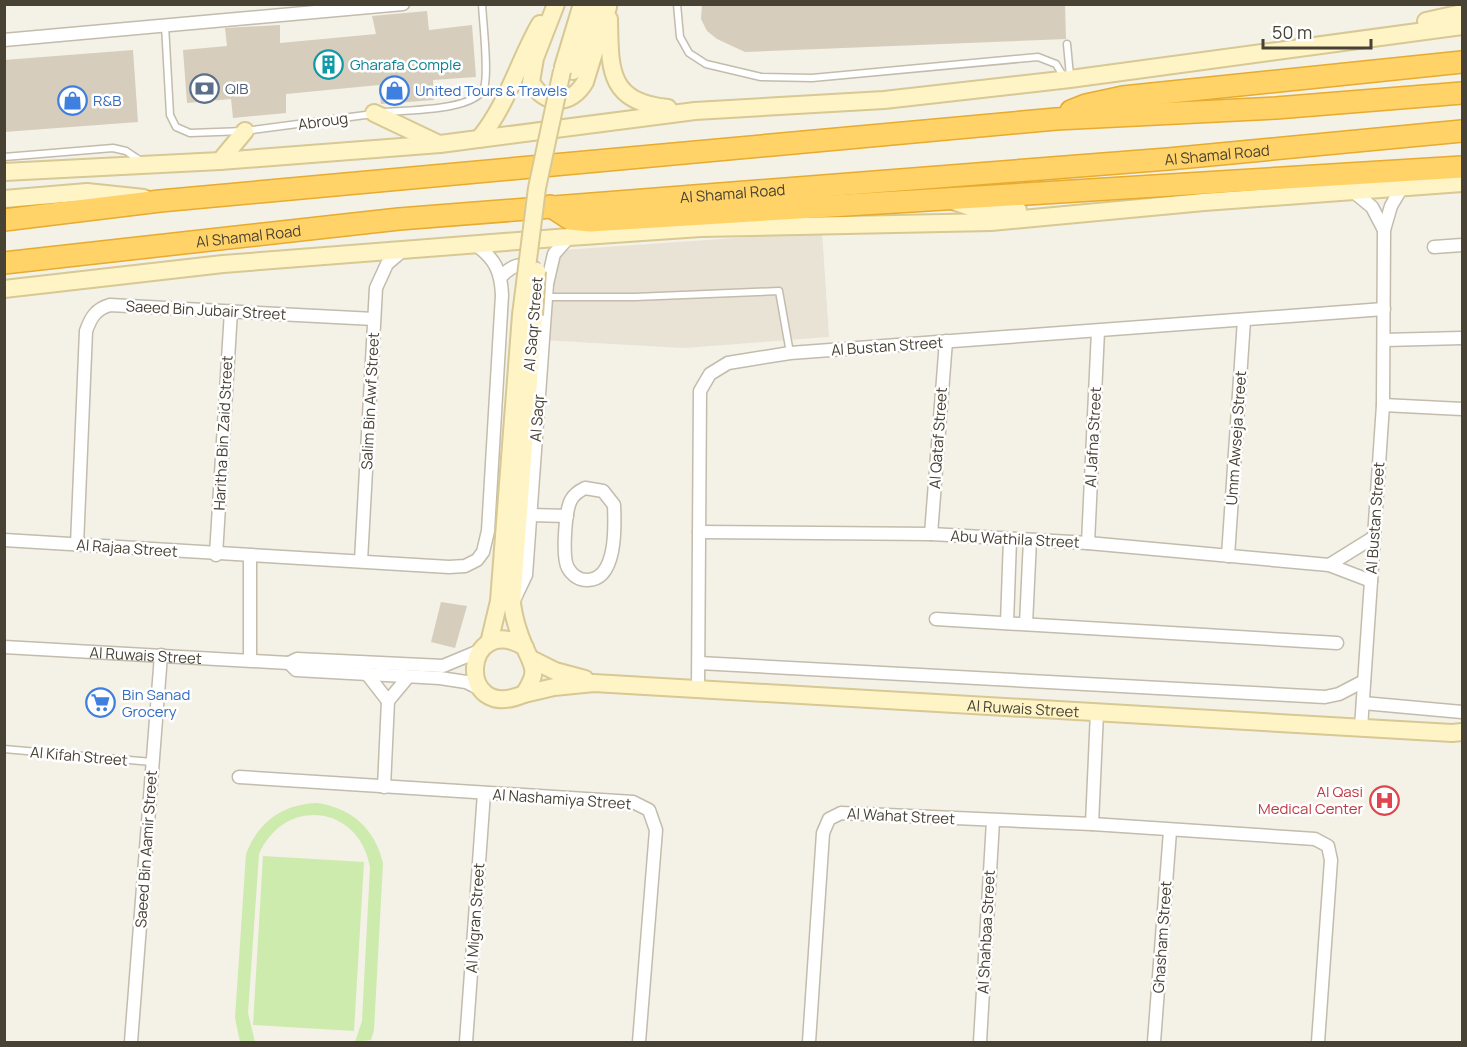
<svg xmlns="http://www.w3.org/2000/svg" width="1467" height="1047" font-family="Manrope,sans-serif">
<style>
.residential{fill:#e9e3d5}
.green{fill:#ccebad}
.building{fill:#d7cdbc}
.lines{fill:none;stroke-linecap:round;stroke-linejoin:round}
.lane-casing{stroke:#c3bcac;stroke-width:9}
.street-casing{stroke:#c3bcac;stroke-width:15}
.secondary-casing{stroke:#d7c894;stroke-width:20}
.highway-casing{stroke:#e6ab2f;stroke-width:24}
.lane{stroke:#fff;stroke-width:6}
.street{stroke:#fff;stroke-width:12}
.secondary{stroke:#fff4c6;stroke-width:16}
.highway{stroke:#ffd367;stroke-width:21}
.secondary-bridge-casing{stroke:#d7c894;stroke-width:20;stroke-linecap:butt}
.secondary-bridge{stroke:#fff4c6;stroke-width:16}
.labels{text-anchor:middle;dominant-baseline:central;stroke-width:5;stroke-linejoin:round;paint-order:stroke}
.culture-label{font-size:15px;fill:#0d838f;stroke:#fff;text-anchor:start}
.service-label{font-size:15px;fill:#4e5e75;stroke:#fff;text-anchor:start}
.shop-label{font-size:15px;fill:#366cbe;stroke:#fff;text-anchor:start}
.street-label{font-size:15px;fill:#484235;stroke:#fff}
.health-label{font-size:15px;fill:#be3a42;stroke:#fff;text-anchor:end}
</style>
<rect width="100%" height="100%" fill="#f4f1e7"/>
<polygon class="residential" points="822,232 829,337 684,348 541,340 545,263 563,250"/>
<g class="green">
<path d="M317 803C352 808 375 829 383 863L374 1030 371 1040 355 1042 362 1021 370 867C359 805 285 796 259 854L248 1013 255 1042H240L235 1018 246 854C258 822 283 804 317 803Z"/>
<polygon points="263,856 364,862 354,1031 253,1025"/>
</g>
<g class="building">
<polygon points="702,4 1065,4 1066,39 745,52 717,39 707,31 701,19"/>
<polygon points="427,11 429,30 472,25 476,77 433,80 434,100 381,104 379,85 286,94 286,113 233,118 231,99 187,103 183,50 227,46 225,28 280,25 280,43 376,34 372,16"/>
<polygon points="133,50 138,122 4,132 4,60"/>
<polygon points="441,602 467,606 455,648 431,642"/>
</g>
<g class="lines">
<defs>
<g id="lane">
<polyline points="677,4 680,37 689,53 706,64 761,77 812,78 1038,57 1056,64 1065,79"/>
<polyline points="165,25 170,115 176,127 190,133 245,131 373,114"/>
<polyline points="1067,44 1070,76"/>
<path d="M383 112C406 110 475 111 484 88 489 73 483 24 482 4"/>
<polyline points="4,157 113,148 126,151 141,161"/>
<polyline points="546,297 635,297 779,291 790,353"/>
<polyline points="4,749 152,762"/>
</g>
<g id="street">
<polyline points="4,40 403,4"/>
<polyline points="1355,193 1372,207 1384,230"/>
<polyline points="1434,247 1462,245"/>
<path d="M501 277C511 266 520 262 534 267"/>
<polyline points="1384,340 1462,338"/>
<polyline points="1383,405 1462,409"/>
<path d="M585 488 603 491 614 505C615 527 617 580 587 580 579 580 572 575 568 568 562 558 565 511 571 500 574 494 579 491 585 488Z"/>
<polyline points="530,515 567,516"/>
<polyline points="699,532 931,534 1088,543 1329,565 1371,581"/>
<polyline points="931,534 946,341"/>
<path d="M4 540 449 567 465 566 477 560 483 552 488 531 502 295C501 271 495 259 476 245"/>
<polyline points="1088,543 1098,331"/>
<path d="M77 545 86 331C91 317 96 309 110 305L374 319"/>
<polyline points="216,555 231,311"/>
<polyline points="1228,556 1244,320"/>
<polyline points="361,561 376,288 387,264 402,251"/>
<polyline points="1329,565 1374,537"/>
<polyline points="514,600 526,575 547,284 554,254 569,237"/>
<polyline points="936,619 1337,643"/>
<polyline points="1007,623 1010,539"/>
<polyline points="1026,624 1030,540"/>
<path id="s1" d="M4 647 289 663"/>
<polyline points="250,660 250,557"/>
<polyline points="289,663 296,670 440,678 466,682 480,689"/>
<polyline points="289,663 297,659 443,666 479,651"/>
<polyline points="699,663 1325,697 1339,694 1364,681"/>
<polyline points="367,674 388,701"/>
<polyline points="698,689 700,391 710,374 728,363 790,353 1384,309"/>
<polyline points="1363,703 1462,712"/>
<polyline points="1361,728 1383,405 1384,230 1391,206 1401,189"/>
<polyline points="239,777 633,802 649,810 656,830 639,1042"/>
<polyline points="384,787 388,701 408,677"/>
<polyline points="1092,824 1097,712"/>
<polyline points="131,1042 161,655"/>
<polyline points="466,1042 484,793"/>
<polyline points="809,1042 823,833 829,819 841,813 1092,824 1315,839 1328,846 1331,860 1318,1042"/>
<polyline points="980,1042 993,821"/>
<polyline points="1154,1042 1170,831"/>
</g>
<g id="secondary">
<path d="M556 4 535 58 531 82C545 106 571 106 585 82L608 7"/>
<path d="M609 19C610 70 608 102 668 108"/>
<polyline points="1426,21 1462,13"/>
<polyline points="563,67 582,4"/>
<polyline points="573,71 594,4"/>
<polyline points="374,113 439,144"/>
<path d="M479 139C508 104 518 62 540 24"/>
<polyline points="220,161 245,131"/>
<polyline points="4,172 220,161 440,144 695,111 884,100 1070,79 1462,26"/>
<polyline points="4,199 87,192 144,198"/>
<polyline points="950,200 973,208 1018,210"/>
<polyline points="4,289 223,264 569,237 701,228 991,222 1204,202 1462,183"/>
<polyline points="489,643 499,601 521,315"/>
<path d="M525 647C463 610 454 724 524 694 539 671 534 668 524 646 518 632 514 618 512 604L534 315"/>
<polyline points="533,660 555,671 585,679"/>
<path id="s2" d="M524 694 554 687 594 683 1452 733 1462 732"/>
</g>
<g id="highway">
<polyline points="1071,111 1086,105 1123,97 1462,62"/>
<polyline points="550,206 570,219 590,221 1462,167"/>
<polyline points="4,220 160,201 1056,119 1276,108 1462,93"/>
<path id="s3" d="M4 263 399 219 1168 159 1462 131"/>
</g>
</defs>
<use href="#lane" class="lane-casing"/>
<use href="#street" class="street-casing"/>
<use href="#secondary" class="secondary-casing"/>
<use href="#highway" class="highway-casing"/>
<use href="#lane" class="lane"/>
<use href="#street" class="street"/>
<use href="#secondary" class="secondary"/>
<use href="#highway" class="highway"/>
<defs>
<g id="secondary-bridge">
<polyline points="521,315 537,188 562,71"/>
<polyline points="534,315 537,271"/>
</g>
</defs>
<use href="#secondary-bridge" class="secondary-bridge-casing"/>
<use href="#secondary-bridge" class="secondary-bridge"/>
</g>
<defs>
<symbol id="building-ring" viewBox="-11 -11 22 22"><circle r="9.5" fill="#fff" stroke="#0f9aa8" stroke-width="1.5"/><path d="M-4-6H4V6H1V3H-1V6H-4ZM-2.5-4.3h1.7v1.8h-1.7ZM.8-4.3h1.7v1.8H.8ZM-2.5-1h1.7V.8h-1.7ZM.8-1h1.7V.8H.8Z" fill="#0f9aa8"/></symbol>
<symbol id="bank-ring" viewBox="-11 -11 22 22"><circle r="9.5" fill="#fff" stroke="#5c6f8a" stroke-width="1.5"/><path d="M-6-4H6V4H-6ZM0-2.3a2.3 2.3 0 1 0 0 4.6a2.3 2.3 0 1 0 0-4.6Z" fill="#5c6f8a"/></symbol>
<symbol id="shop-ring" viewBox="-11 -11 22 22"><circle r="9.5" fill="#fff" stroke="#3f7fe0" stroke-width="1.5"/><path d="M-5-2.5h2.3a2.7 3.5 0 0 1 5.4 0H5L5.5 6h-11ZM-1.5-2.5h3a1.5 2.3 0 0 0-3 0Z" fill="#3f7fe0"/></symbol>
<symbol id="supermarket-ring" viewBox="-11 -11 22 22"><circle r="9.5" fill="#fff" stroke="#3f7fe0" stroke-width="1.5"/><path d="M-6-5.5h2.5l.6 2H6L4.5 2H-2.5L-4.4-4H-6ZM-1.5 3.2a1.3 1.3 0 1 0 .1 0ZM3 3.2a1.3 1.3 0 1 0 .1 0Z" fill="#3f7fe0"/></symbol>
<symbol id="hospital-ring" viewBox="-11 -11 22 22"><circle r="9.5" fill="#fff" stroke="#e0444e" stroke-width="1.5"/><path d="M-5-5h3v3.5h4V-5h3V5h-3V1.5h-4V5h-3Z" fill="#e0444e"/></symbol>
</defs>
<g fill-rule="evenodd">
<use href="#building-ring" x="312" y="48" width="33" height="33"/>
<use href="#bank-ring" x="188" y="72" width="33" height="33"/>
<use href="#shop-ring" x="378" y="74" width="33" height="33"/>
<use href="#shop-ring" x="56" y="84" width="33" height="33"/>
<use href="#supermarket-ring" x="84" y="686" width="33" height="33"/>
<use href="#hospital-ring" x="1368" y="784" width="33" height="33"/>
</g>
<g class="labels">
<g class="culture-label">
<text x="350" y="64">Gharafa Comple</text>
</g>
<g class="service-label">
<text x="225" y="88">QIB</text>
</g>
<g class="shop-label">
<text x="415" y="90">United Tours &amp; Travels</text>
<text x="93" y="100">R&amp;B</text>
<text x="122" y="694">Bin Sanad<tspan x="122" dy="17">Grocery</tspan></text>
</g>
<g class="street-label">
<text transform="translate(323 121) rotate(-8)">Abroug</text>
<text stroke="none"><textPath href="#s3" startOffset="1218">Al Shamal Road</textPath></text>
<text stroke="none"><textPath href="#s3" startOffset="732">Al Shamal Road</textPath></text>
<text stroke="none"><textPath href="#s3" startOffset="246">Al Shamal Road</textPath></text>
<text transform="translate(206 310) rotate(3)">Saeed Bin Jubair Street</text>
<text transform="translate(533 324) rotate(-85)">Al Saqr Street</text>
<text transform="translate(887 346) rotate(-4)">Al Bustan Street</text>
<text transform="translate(370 401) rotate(-87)">Salim Bin Awf Street</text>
<text transform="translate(537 418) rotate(-86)">Al Saqr</text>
<text transform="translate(223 433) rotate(-87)">Haritha Bin Zaid Street</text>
<text transform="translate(1093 437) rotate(-87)">Al Jafna Street</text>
<text transform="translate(938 438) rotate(-86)">Al Qataf Street</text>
<text transform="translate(1236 438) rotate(-86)">Umm Awseja Street</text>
<text transform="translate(1375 518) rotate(-86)">Al Bustan Street</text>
<text transform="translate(1015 539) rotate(3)">Abu Wathila Street</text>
<text transform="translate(127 548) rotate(4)">Al Rajaa Street</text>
<text stroke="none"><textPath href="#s1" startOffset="142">Al Ruwais Street</textPath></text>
<text stroke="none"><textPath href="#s2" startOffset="501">Al Ruwais Street</textPath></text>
<text transform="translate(79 756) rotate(5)">Al Kifah Street</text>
<text transform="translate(562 799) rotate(4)">Al Nashamiya Street</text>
<text transform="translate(901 816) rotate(3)">Al Wahat Street</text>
<text transform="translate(146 849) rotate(-86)">Saeed Bin Aamir Street</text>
<text transform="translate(475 918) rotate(-86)">Al Migran Street</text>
<text transform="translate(986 932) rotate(-87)">Al Shahbaa Street</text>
<text transform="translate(1162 937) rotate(-86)">Ghasham Street</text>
</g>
<g class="health-label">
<text x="1363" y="791">Al Qasi<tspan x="1363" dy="17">Medical Center</tspan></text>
</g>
</g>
<rect width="1467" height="1047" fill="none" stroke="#484235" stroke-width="12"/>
<path d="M1263 39v9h108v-9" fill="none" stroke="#484235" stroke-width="3"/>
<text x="1272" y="39" font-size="18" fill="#484235" stroke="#ffffff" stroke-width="4.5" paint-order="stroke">50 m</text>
</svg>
